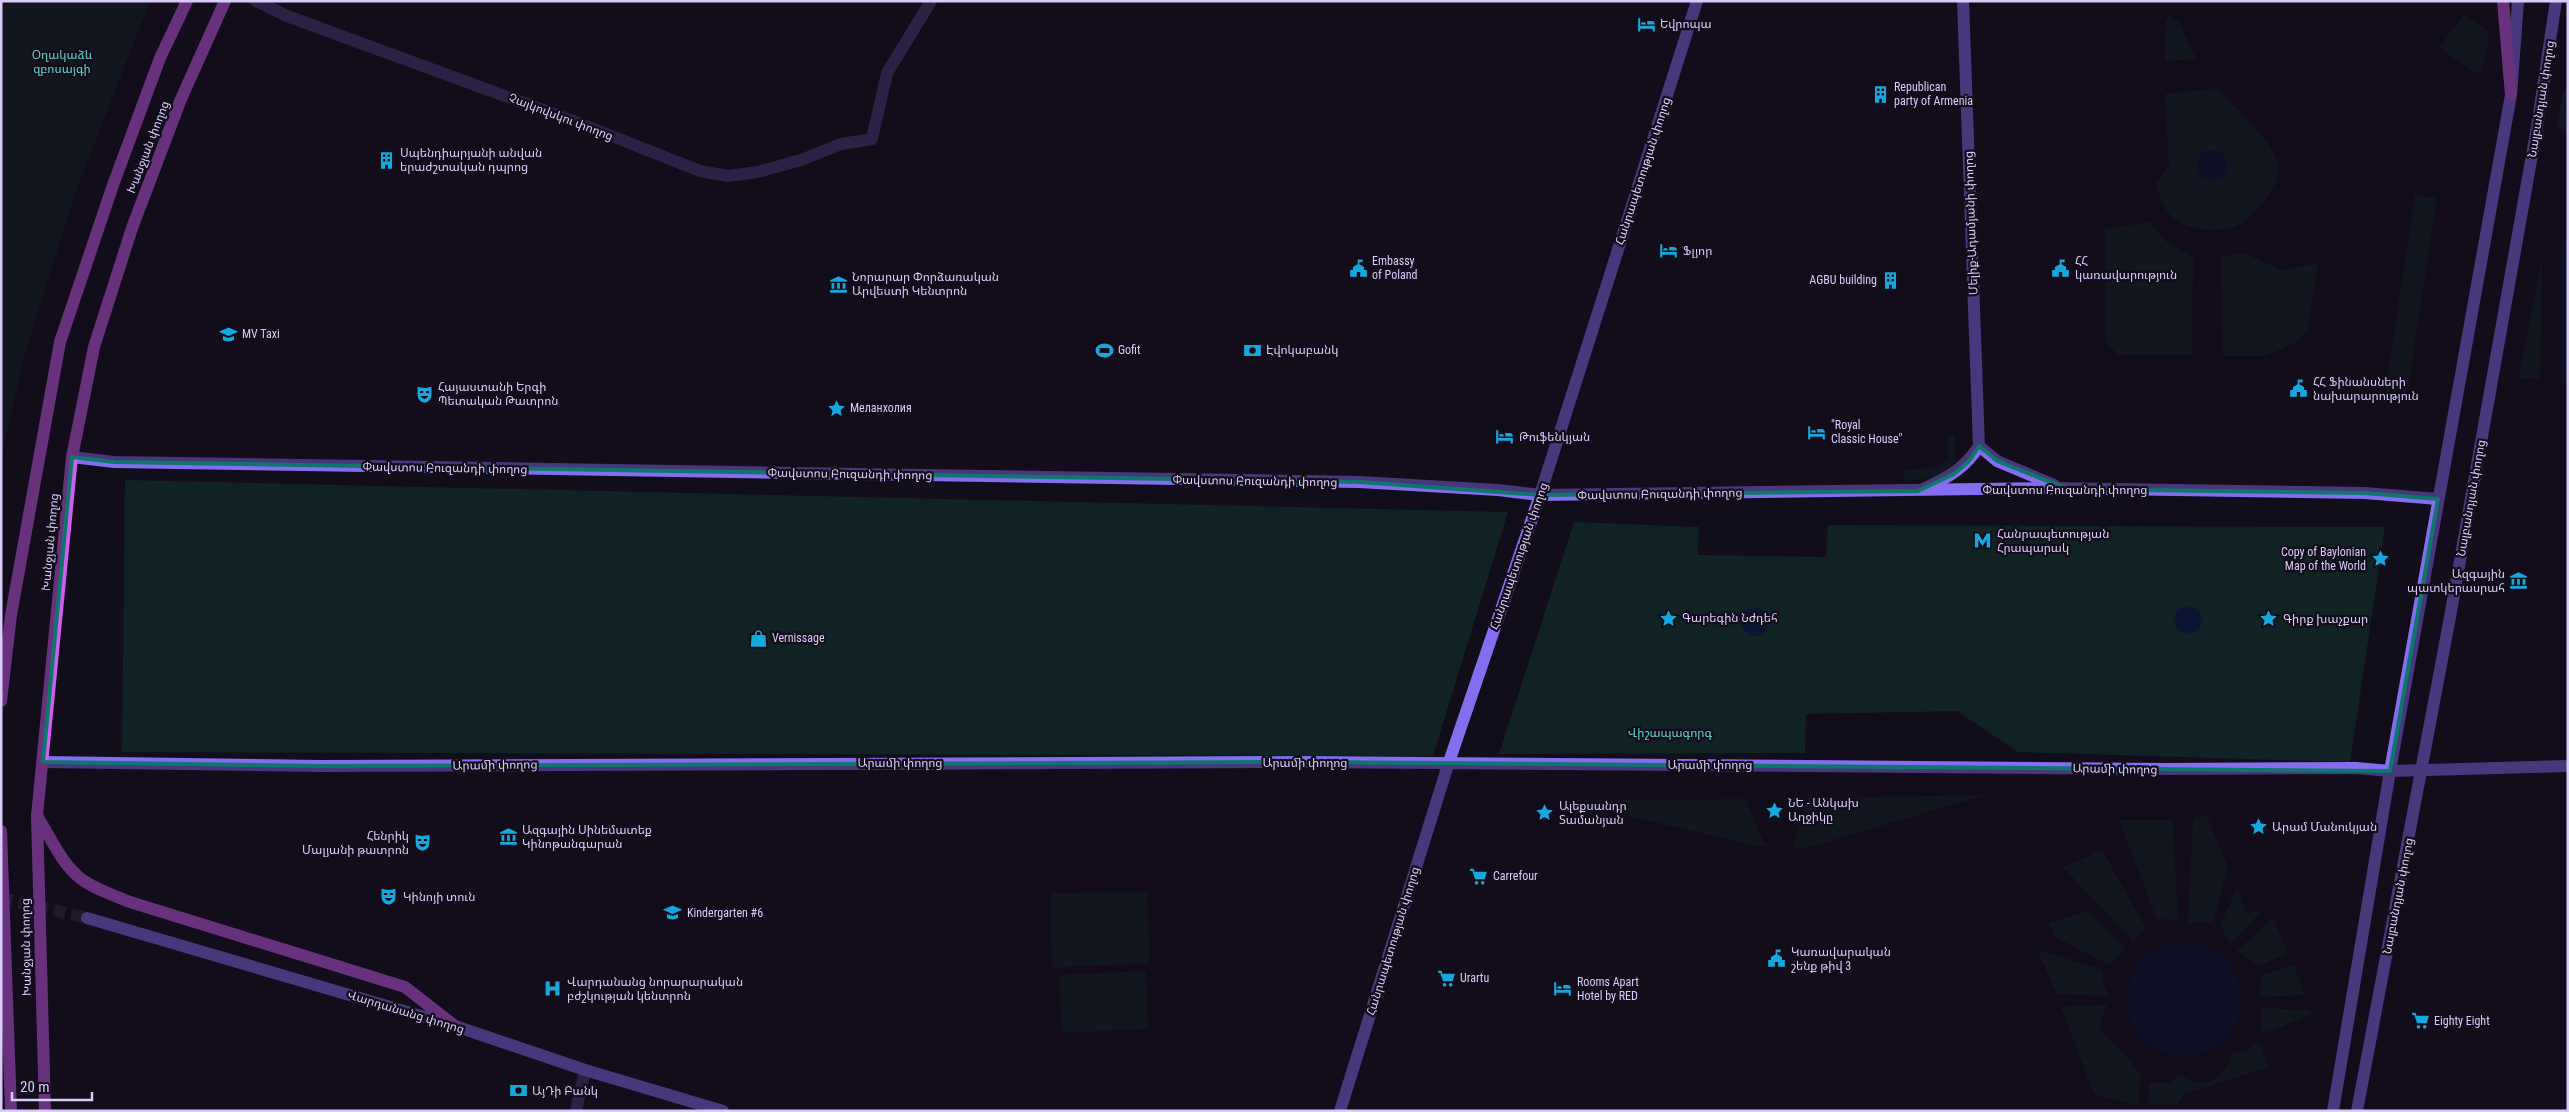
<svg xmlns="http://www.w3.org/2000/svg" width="2569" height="1112" font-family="'Roboto Condensed','Noto Sans Armenian',sans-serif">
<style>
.green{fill:#112224}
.water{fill:#0d1534}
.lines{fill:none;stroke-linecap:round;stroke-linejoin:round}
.secondary-tunnel{stroke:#302a3c;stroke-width:12;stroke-dasharray:12 6;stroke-linecap:butt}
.street{stroke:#483c75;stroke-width:12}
.secondary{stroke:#856df0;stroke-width:12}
.primary{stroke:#d05eef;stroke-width:12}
.marked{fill:none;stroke:#0f766e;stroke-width:4;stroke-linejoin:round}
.labels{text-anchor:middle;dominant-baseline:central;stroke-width:4.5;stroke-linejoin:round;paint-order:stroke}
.poi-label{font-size:12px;fill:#d9ccfa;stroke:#120d1b;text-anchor:start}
.park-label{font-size:12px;fill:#61d1c7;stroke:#120d1b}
.street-label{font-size:12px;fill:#d9ccfa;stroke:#120d1b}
</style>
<rect width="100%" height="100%" fill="#120d1b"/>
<g class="green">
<polygon points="1,1 150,1 75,194 23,360 1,460"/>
<polygon points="2464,15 2488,31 2488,47 2481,72 2472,71 2439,47"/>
<polygon points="2169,16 2179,22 2196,59 2165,61 2166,20"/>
<polygon points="2568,85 2568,129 2556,129 2563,92"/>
<path d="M2217 88C2233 106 2279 146 2279 169 2279 179 2271 192 2265 200 2258 208 2250 220 2240 224 2220 235 2179 230 2166 210 2162 202 2159 193 2156 185L2169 165 2165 94Z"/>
<polygon points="2415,195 2437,198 2406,402 2384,399"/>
<polygon points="2149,222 2164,240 2193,257 2192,355 2118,355 2105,341 2105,229"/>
<polygon points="2244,253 2282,270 2318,263 2308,329 2295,343 2265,356 2223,356 2221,257"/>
<polygon points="2542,260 2540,378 2518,379"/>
<path d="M1947 434H1955C1958 482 1946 477 1904 481V470L1936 467 1948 460Z"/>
<polygon points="125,480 1508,512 1433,756 122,752"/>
<polygon points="1574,522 1699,527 1698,555 1826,557 1828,525 2385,527 2350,762 2018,752 1957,711 1806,714 1805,753 1499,754"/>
<polygon points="1985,795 1804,849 1793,848 1806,798"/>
<polygon points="1746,799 1765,846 1755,846 1562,800"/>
<polygon points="2207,816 2228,867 2213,923 2201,921 2188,925 2193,817"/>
<polygon points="2119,820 2173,820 2178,922 2167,919 2157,920"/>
<polygon points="2102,850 2146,928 2133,941 2063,867"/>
<polygon points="2237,887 2246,913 2262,910 2231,944 2220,926"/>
<polygon points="1147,892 1150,963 1052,968 1050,893"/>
<polygon points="2088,911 2126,949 2109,965 2055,937 2049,923"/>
<polygon points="2273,917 2288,953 2259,966 2237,951"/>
<polygon points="2037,949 2103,970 2103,984 2109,996 2057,994"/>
<polygon points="2294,965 2305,995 2259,997 2262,975"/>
<polygon points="1146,971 1148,1029 1062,1033 1059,975"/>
<polygon points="2107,1005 2100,1024 2101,1032 2126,1055 2141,1075 2138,1106 2094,1094 2061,1007"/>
<polygon points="2261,1008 2310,1010 2312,1014 2271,1031 2261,1032"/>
<path d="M2259 1040 2269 1067 2185 1094 2178 1104H2148L2149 1083H2168L2181 1074C2201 1094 2226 1077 2232 1053L2246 1051Z"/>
</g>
<g class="water">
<circle cx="2212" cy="165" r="15"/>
<polygon points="2568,236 2568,377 2560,377 2560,253"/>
<circle cx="2188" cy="620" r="14"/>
<circle cx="1755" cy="622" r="14"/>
<circle cx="2184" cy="999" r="57"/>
</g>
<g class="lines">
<polyline class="secondary-tunnel" points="1,898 87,918"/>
<g class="street">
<polyline points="256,1 287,16 584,125 700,171 728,176 758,172 801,160 841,144 872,139 887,73 931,1"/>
<polyline points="576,1111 585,1070"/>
</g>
<g class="secondary">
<polyline points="1979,446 1997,461 2054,485"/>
<polyline points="72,457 114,462 1359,482 1498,490 1540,495 2049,488 2365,493 2438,499"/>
<path d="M1925 488C1948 478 1966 467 1979 446L1963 1"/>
<polyline points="43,762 321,766 1301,762 2169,769 2356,768 2390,771 2568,766"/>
<polyline points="87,918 455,1026 585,1070 723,1111"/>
<polyline points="1340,1111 1448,765 1540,495 1697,1"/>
<polyline points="2333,1111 2390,771 2511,95 2518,1"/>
<polyline points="2357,1111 2450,617 2537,127 2556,1"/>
</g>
<g class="primary">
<polyline points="2503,1 2511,95"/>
<polyline points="1,701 11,615 60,342 113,185 160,58 187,1"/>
<path d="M37 816C50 836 61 863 80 878 94 889 113 895 130 902L405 987 455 1026"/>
<polyline points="1,831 11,1111"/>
<polyline points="45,1111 37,816 72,457 94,347 132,228 181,99 225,1"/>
</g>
</g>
<path d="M0 0H2569V1112H0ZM1979 446 1997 461 2068 489 2365 493 2438 499 2390 771 1301 762 321 766 43 762 72 457 114 462 1359 482 1540 495 1918 491 1954 474 1969 461Z" fill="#120d1b" fill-opacity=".55" fill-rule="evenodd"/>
<path class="marked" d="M1979 446 1997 461 2068 489 2365 493 2438 499 2390 771 1301 762 321 766 43 762 72 457 114 462 1359 482 1540 495 1918 491 1954 474 1969 461Z"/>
<defs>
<symbol id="hotel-bare" viewBox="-9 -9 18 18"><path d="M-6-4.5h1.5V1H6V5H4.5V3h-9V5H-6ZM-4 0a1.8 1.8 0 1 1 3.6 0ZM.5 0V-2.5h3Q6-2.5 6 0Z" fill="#16a8dc" stroke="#120d1b" stroke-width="2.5" paint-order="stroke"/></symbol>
<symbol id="building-bare" viewBox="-9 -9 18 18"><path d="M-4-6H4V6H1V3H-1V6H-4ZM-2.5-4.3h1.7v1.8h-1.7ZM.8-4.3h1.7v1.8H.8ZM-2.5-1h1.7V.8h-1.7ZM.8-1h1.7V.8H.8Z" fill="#16a8dc" stroke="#120d1b" stroke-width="2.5" paint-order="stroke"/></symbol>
<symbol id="civic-bare" viewBox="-9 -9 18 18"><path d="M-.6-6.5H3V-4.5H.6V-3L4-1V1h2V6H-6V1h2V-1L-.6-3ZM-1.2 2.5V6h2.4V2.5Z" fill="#16a8dc" stroke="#120d1b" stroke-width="2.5" paint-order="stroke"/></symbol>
<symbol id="museum-bare" viewBox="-9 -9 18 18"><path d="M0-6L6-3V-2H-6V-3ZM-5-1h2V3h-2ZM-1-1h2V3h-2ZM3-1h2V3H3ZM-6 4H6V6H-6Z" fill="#16a8dc" stroke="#120d1b" stroke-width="2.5" paint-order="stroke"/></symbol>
<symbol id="school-bare" viewBox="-9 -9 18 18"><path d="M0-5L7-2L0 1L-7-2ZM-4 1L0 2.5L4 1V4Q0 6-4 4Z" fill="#16a8dc" stroke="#120d1b" stroke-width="2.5" paint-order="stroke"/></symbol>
<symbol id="stadium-bare" viewBox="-9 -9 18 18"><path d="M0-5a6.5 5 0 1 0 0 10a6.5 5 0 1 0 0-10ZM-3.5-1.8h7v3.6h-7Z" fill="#16a8dc" stroke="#120d1b" stroke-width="2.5" paint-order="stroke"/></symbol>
<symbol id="bank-bare" viewBox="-9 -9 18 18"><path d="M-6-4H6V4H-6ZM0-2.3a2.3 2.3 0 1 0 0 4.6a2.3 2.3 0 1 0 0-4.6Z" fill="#16a8dc" stroke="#120d1b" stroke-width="2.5" paint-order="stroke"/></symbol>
<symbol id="theatre-bare" viewBox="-9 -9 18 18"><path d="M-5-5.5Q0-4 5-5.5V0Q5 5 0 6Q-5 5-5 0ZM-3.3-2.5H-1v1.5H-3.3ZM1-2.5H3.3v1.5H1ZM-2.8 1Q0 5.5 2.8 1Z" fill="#16a8dc" stroke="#120d1b" stroke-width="2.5" paint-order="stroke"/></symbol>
<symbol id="sight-bare" viewBox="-9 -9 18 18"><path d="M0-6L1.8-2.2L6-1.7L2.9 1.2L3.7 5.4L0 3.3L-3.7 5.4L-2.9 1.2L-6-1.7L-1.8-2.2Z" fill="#16a8dc" stroke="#120d1b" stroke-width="2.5" paint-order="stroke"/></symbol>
<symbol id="metro-bare" viewBox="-9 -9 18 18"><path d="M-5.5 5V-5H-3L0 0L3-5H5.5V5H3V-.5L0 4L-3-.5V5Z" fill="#16a8dc" stroke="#120d1b" stroke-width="2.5" paint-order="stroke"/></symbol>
<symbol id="shop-bare" viewBox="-9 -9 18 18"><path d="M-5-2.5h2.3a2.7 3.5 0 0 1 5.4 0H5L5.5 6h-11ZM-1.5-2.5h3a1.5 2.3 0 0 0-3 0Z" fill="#16a8dc" stroke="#120d1b" stroke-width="2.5" paint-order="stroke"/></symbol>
<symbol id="supermarket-bare" viewBox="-9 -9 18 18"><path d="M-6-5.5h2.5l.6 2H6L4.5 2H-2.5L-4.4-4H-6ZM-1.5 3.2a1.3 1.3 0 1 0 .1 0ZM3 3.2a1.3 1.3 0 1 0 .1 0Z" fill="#16a8dc" stroke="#120d1b" stroke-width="2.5" paint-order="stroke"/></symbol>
<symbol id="hospital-bare" viewBox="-9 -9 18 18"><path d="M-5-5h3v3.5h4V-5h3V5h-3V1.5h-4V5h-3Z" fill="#16a8dc" stroke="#120d1b" stroke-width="2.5" paint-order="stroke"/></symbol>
</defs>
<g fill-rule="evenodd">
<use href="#hotel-bare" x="1634" y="12" width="25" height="25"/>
<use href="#building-bare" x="1868" y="82" width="25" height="25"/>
<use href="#building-bare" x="374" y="148" width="25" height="25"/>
<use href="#hotel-bare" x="1656" y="238" width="25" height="25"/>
<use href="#civic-bare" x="1346" y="256" width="25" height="25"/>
<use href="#civic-bare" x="2048" y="256" width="25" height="25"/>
<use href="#building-bare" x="1878" y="268" width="25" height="25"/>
<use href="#museum-bare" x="826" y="272" width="25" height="25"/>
<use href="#school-bare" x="216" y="322" width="25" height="25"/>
<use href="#stadium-bare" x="1092" y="338" width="25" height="25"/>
<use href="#bank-bare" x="1240" y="338" width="25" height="25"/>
<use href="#civic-bare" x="2286" y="376" width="25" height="25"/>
<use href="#theatre-bare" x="412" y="382" width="25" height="25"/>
<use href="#sight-bare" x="824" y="396" width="25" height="25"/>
<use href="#hotel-bare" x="1804" y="420" width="25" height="25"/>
<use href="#hotel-bare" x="1492" y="424" width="25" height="25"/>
<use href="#metro-bare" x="1970" y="528" width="25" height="25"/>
<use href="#sight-bare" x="2368" y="546" width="25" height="25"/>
<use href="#museum-bare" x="2506" y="568" width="25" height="25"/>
<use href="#sight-bare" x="1656" y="606" width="25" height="25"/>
<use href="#sight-bare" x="2256" y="606" width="25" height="25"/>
<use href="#shop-bare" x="746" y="626" width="25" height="25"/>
<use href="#sight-bare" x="1762" y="798" width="25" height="25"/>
<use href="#sight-bare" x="1532" y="800" width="25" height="25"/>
<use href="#sight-bare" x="2246" y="814" width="25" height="25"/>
<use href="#museum-bare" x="496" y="824" width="25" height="25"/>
<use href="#theatre-bare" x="410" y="830" width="25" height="25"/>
<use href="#supermarket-bare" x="1466" y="864" width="25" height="25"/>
<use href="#theatre-bare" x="376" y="884" width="25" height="25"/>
<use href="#school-bare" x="660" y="900" width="25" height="25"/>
<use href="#civic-bare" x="1764" y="946" width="25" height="25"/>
<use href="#supermarket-bare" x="1434" y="966" width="25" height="25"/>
<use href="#hospital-bare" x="540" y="976" width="25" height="25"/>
<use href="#hotel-bare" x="1550" y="976" width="25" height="25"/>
<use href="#supermarket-bare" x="2408" y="1008" width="25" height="25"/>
<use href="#bank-bare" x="506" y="1078" width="25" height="25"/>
</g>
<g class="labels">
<g class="poi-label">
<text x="1660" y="24">Եվրոպա</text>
<text x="1894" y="87">Republican<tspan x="1894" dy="14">party of Armenia</tspan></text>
<text x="400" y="153">Սպենդիարյանի անվան<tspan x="400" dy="14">երաժշտական դպրոց</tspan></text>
<text x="1683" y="251">Ֆլյոր</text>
<text x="1372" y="261">Embassy<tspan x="1372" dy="14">of Poland</tspan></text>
<text x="2075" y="261">ՀՀ<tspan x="2075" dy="14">կառավարություն</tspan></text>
<text x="852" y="277">Նորարար Փորձառական<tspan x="852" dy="14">Արվեստի Կենտրոն</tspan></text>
<text x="1877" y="280" text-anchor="end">AGBU building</text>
<text x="242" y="334">MV Taxi</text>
<text x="1118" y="350">Gofit</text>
<text x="1266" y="350">Էվոկաբանկ</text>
<text x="2313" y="382">ՀՀ Ֆինանսների<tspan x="2313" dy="14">նախարարություն</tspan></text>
<text x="438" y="387">Հայաստանի Երգի<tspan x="438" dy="14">Պետական Թատրոն</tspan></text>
<text x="850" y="408">Меланхолия</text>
<text x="1831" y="425">"Royal<tspan x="1831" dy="14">Classic House"</tspan></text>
<text x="1519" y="437">Թուֆենկյան</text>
<text x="1997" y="534">Հանրապետության<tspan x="1997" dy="14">Հրապարակ</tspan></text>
<text x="2366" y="552" text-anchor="end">Copy of Baylonian<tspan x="2366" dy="14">Map of the World</tspan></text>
<text x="2505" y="574" text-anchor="end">Ազգային<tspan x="2505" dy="14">պատկերասրահ</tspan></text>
<text x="1682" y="618">Գարեգին Նժդեհ</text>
<text x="2283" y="619">Գիրք խաչքար</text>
<text x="772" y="638">Vernissage</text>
<text x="1788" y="803">ՆԵ - Անկախ<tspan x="1788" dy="14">Աղջիկը</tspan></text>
<text x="1559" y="806">Ալեքսանդր<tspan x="1559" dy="14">Տամանյան</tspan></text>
<text x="2272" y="827">Արամ Մանուկյան</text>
<text x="522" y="830">Ազգային Սինեմատեք<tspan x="522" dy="14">Կինոթանգարան</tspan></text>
<text x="409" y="836" text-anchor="end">Հենրիկ<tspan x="409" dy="14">Մալյանի թատրոն</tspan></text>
<text x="1493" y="876">Carrefour</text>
<text x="403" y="897">Կինոյի տուն</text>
<text x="687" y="913">Kindergarten #6</text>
<text x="1791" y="952">Կառավարական<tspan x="1791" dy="14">շենք թիվ 3</tspan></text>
<text x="1460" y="978">Urartu</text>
<text x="567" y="982">Վարդանանց նորարարական<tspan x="567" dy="14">բժշկության կենտրոն</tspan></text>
<text x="1577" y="982">Rooms Apart<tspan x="1577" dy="14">Hotel by RED</tspan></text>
<text x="2434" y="1021">Eighty Eight</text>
<text x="532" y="1091">ԱյԴի Բանկ</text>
</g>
<g class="park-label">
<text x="62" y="55">Օղակաձև<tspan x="62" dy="14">զբոսայգի</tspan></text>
<text x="1670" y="733">Վիշապագորգ</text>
</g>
<g class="street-label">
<text transform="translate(2541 99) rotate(-81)">Նալբանդյան փողոց</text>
<text transform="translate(561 117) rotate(21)">Չայկովսկու փողոց</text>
<text transform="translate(148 147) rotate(-69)">Խանջյան փողոց</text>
<text transform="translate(1643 171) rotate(-72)">Հանրապետության փողոց</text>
<text transform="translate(1971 223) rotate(-92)">Մելիք-Ադամյանի փողոց</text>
<text transform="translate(445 468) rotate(1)">Փավստոս Բուզանդի փողոց</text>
<text transform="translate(850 474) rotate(1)">Փավստոս Բուզանդի փողոց</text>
<text transform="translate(1255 481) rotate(1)">Փավստոս Բուզանդի փողոց</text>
<text x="2065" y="490">Փավստոս Բուզանդի փողոց</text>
<text transform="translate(1660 494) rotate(-1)">Փավստոս Բուզանդի փողոց</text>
<text transform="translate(2471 498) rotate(-80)">Նալբանդյան փողոց</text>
<text transform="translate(50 542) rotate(-85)">Խանջյան փողոց</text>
<text transform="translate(1519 556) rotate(-71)">Հանրապետության փողոց</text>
<text x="900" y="763">Արամի փողոց</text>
<text x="1305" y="763">Արամի փողոց</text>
<text transform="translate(495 765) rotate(-1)">Արամի փողոց</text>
<text x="1710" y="765">Արամի փողոց</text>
<text transform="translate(2115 769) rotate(1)">Արամի փողոց</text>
<text transform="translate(2398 896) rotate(-79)">Նալբանդյան փողոց</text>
<text transform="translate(1393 941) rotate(-73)">Հանրապետության փողոց</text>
<text transform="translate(26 947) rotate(-91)">Խանջյան փողոց</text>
<text transform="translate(406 1012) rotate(17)">Վարդանանց փողոց</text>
</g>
</g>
<rect width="2569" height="1112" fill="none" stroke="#d9ccfa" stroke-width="5"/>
<path d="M12 1092v8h80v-8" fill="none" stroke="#d9ccfa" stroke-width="2.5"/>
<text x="20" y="1092" font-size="15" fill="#d9ccfa" stroke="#120d1b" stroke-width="4" paint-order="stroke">20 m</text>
</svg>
